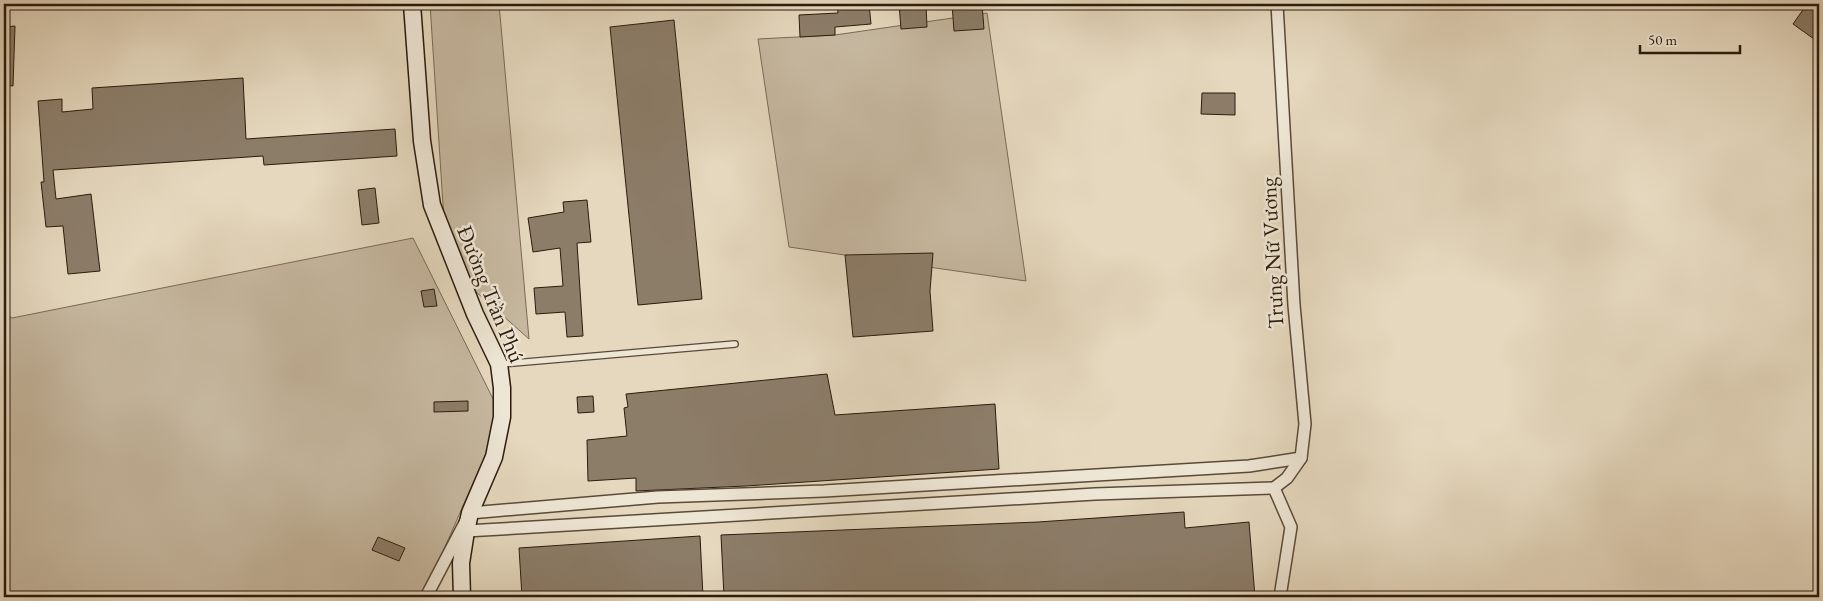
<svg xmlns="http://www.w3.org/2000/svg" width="1823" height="601" font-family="'EB Garamond',serif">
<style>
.green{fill:#c6b8a0;stroke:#796a56}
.building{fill:#8c7d69;stroke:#2c1b0d}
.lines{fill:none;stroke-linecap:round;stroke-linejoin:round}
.lane-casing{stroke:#5a4a39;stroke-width:8}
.street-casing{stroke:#5a4a39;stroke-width:14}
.secondary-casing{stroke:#2c1b0d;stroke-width:19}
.lane{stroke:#eee6d5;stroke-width:5.5}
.street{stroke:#eee6d5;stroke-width:11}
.secondary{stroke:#eee6d5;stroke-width:16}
.labels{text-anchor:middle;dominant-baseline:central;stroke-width:5;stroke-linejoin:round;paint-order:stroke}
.street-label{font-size:22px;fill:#2c1b0d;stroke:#eee6d5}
</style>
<rect width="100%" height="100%" fill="#e5d8be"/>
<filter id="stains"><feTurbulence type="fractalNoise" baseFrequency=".004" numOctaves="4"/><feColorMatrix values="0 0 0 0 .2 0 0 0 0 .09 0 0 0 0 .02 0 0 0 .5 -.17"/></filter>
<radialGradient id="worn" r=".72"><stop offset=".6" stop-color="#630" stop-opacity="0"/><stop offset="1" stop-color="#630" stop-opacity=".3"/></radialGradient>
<g class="green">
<polygon points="430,4 499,4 529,339 447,266"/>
<polygon points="987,13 1026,281 789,247 758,39 835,35"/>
<polygon points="413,238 502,417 423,597 4,597 4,312 12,318"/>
</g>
<g class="building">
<polygon points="837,4 869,4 871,24 835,27 835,35 800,37 799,15 838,13"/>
<polygon points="899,4 926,4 927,27 901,29"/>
<polygon points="952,4 982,4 984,29 954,31"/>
<polygon points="1807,4 1819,10 1819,32 1814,39 1793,24"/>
<polygon points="674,20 702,299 638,305 610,27"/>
<polygon points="15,26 13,86 4,85 4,27"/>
<polygon points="243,78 246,139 395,129 397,156 264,165 263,156 53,170 56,199 91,194 100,271 68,274 63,226 46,227 41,182 44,182 38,101 62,99 62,112 93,109 92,88"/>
<polygon points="1202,93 1235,93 1235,115 1201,114"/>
<polygon points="375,188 379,223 362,225 358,190"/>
<polygon points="587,200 591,242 577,243 583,336 567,337 565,312 536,314 534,288 563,286 560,248 533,252 528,218 564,212 563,202"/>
<polygon points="933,253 930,291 933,331 853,337 845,255"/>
<polygon points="434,289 437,306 424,307 421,291"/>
<polygon points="827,374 835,415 995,404 999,469 746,486 636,491 636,478 588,481 587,440 627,436 624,408 628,407 626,394"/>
<polygon points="593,396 594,412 578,413 577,397"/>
<polygon points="468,401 468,411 434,412 434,402"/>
<polygon points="1184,512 1185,528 1249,522 1255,597 724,597 721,535 1038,522"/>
<polygon points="700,536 703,597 522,597 519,548"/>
<polygon points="378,537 405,548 399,561 372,550"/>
</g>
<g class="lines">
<defs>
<polyline id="lane" points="501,364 735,344"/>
<g id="street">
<polyline points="1274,488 1287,478 1301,458 1305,424 1294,305 1277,4"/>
<polyline points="1274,488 1291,527 1280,597"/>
<polyline points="466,531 1095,494 1274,488"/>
<polyline points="426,597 470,513 658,497 824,491 1249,466 1301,458"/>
</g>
<polyline id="secondary" points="412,4 422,141 432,205 475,314 499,364 502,388 502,417 494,457 470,513 466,531 461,563 462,597"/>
</defs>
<use href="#lane" class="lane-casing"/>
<use href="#street" class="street-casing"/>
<use href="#secondary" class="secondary-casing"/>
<use href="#lane" class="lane"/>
<use href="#street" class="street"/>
<use href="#secondary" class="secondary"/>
</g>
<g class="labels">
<g class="street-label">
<text transform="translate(1272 253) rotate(-93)">Trưng Nữ Vương</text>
<text transform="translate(491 294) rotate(68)">Đường Trần Phú</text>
</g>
</g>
<rect width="1823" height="601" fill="none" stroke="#e5d8be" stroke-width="20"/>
<rect x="5" y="5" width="1813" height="591" fill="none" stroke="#2c1b0d" stroke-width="2.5"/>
<rect x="10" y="10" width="1803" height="581" fill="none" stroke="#2c1b0d"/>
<path d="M1640 45v8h100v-8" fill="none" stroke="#2c1b0d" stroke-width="2.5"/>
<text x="1648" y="45" font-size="15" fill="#2c1b0d" stroke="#eee6d5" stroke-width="4" paint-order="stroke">50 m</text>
<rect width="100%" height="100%" filter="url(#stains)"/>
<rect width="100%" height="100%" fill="url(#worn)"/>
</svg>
